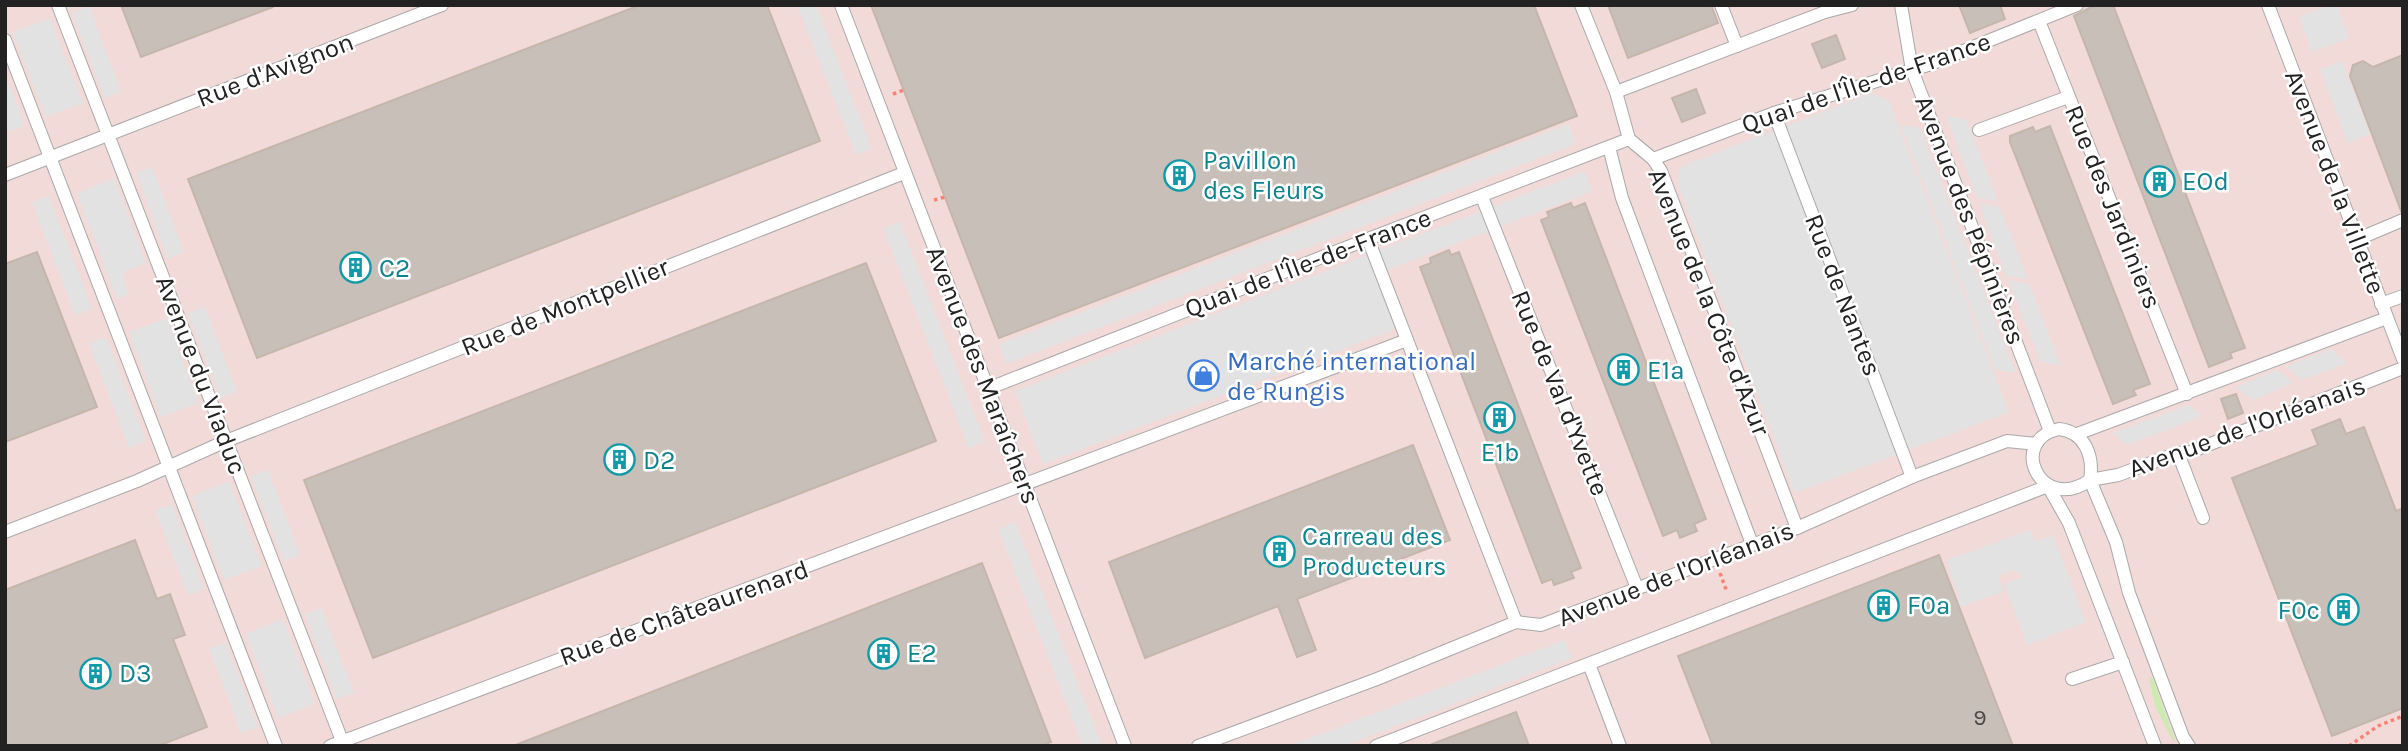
<svg xmlns="http://www.w3.org/2000/svg" width="2408" height="751" font-family="Karla,sans-serif">
<style>
.commercial{fill:#f2dad9}
.grass{fill:#cdebb0}
.parking{fill:#e2e2e2}
.building{fill:#c7bfb8;stroke:#c4b6ab;stroke-width:2}
.lines{fill:none;stroke-linecap:round;stroke-linejoin:round}
.lane-casing{stroke:#a9a9a9;stroke-width:14}
.path{stroke:#fa8072;stroke-width:3.5;stroke-dasharray:3.5 3.5;stroke-linecap:butt}
.lane{stroke:#fff;stroke-width:12}
.labels{text-anchor:middle;dominant-baseline:central;stroke-width:5;stroke-linejoin:round;paint-order:stroke}
.number-label{font-size:23px;fill:#4b4948}
.street-label{font-size:26px;fill:#222;stroke:#fff}
.culture-label{font-size:26px;fill:#0d838f;stroke:#fff;text-anchor:start}
.shop-label{font-size:26px;fill:#366cbe;stroke:#fff;text-anchor:start}
</style>
<rect width="100%" height="100%" fill="#f2efe9"/>
<rect class="commercial" x="5" y="5" width="2398" height="741"/>
<polygon class="grass" points="2149,678 2153,678 2175,740 2173,741 2155,706"/>
<g class="parking">
<polygon points="797,5 816,5 872,149 856,155"/>
<polygon points="2329,5 2337,5 2349,38 2312,52 2299,17"/>
<polygon points="89,6 121,92 105,98 72,13"/>
<polygon points="50,18 83,103 46,117 13,32"/>
<polygon points="2342,61 2370,134 2348,143 2320,69"/>
<polygon points="5,73 25,125 9,132 5,122"/>
<polygon points="1872,93 1889,101 2009,412 1795,493 1678,185 1678,172 1684,165"/>
<polygon points="1946,116 1967,120 1998,201 1977,198"/>
<polygon points="1568,124 1576,144 1006,364 999,344"/>
<polygon points="1901,125 1920,128 2016,373 1995,369"/>
<polygon points="152,167 184,252 168,259 136,173"/>
<polygon points="1585,171 1592,191 1375,275 1395,329 1043,464 1015,391"/>
<polygon points="114,178 146,263 122,273 129,294 117,299 77,193"/>
<polygon points="49,196 92,309 75,315 32,202"/>
<polygon points="1979,203 2000,207 2028,279 2006,276"/>
<polygon points="900,222 985,442 969,448 883,228"/>
<polygon points="2008,280 2029,284 2061,366 2041,362"/>
<polygon points="205,307 237,392 221,398 188,313"/>
<polygon points="167,318 199,403 161,417 129,332"/>
<polygon points="106,337 146,441 129,448 89,343"/>
<polygon points="2331,349 2348,363 2302,380 2286,367"/>
<polygon points="2277,370 2293,383 2254,400 2235,387"/>
<polygon points="2188,405 2203,416 2127,445 2112,433"/>
<polygon points="268,470 300,555 284,561 251,476"/>
<polygon points="229,481 262,566 224,580 192,496"/>
<polygon points="172,504 204,589 188,595 155,510"/>
<polygon points="1015,522 1102,746 1083,746 998,529"/>
<polygon points="2030,530 2036,542 2053,535 2086,622 2027,645 2004,584 2022,577 2019,572 2014,570 1998,576 2004,591 1961,607 1947,560"/>
<polygon points="321,608 354,693 337,699 305,614"/>
<polygon points="283,619 315,704 278,718 246,634"/>
<polygon points="1564,640 1572,658 1344,746 1289,746"/>
<polygon points="225,642 258,727 241,733 209,648"/>
</g>
<g class="building">
<polygon points="121,5 273,5 273,7 141,57"/>
<polygon points="640,5 767,5 820,141 257,358 188,179"/>
<polygon points="871,5 1534,5 1577,116 999,338"/>
<polygon points="1608,5 1711,5 1718,23 1628,58"/>
<polygon points="1959,5 2000,5 2005,19 1970,33"/>
<polygon points="2095,5 2113,5 2245,348 2230,353 2232,358 2209,367 2074,16"/>
<polygon points="1836,35 1845,59 1822,68 1812,44"/>
<polygon points="2403,55 2403,211 2401,211 2350,76 2353,65 2363,61 2373,67"/>
<polygon points="1696,89 1705,113 1682,122 1672,98"/>
<polygon points="2050,126 2150,384 2133,390 2136,395 2113,404 2010,142 2010,136 2033,127 2035,132"/>
<polygon points="1571,203 1573,208 1585,203 1706,519 1694,524 1697,531 1680,538 1677,530 1663,536 1541,220 1549,217 1547,212"/>
<polygon points="1449,250 1451,255 1459,252 1581,568 1571,572 1574,578 1554,585 1552,579 1542,583 1420,267 1431,263 1430,258"/>
<polygon points="37,252 97,407 5,442 5,264"/>
<polygon points="866,263 936,441 373,658 304,480"/>
<polygon points="2236,394 2243,413 2228,419 2221,399"/>
<polygon points="2340,419 2346,434 2364,427 2396,511 2403,508 2403,708 2332,736 2232,478 2318,445 2312,430"/>
<polygon points="1413,445 1450,540 1297,599 1316,650 1297,657 1278,606 1145,658 1109,562"/>
<polygon points="135,540 157,599 170,594 185,635 173,639 207,727 158,746 5,746 5,590"/>
<polygon points="1939,555 2013,746 1713,746 1678,656"/>
<polygon points="982,563 1051,742 1041,746 513,746"/>
<polygon points="1516,712 1529,746 1433,746 1432,744"/>
</g>
<g class="lines">
<defs>
<g id="lane">
<polyline points="58,5 344,746"/>
<polyline points="841,5 1125,746"/>
<polyline points="1581,5 1616,92 1629,139 1653,159 1661,171 1797,528"/>
<polyline points="1721,5 1737,46"/>
<polyline points="1901,5 1912,70 2050,431"/>
<polyline points="2268,5 2403,359"/>
<polyline points="2039,21 2187,394"/>
<polyline points="5,40 276,746"/>
<polyline points="1616,92 1825,12 1852,5"/>
<polyline points="1774,113 1912,477"/>
<polyline points="1979,130 2068,97"/>
<polyline points="1609,147 1622,198 1752,544"/>
<polyline points="1653,159 1774,113 1931,64 2077,5"/>
<polyline points="5,175 442,5"/>
<polyline points="1482,197 1637,588"/>
<polyline points="1368,239 1516,622"/>
<polyline points="2358,239 2403,220"/>
<polyline points="2381,304 2403,296"/>
<polyline points="987,389 1368,239 1629,139"/>
<path d="M2059 429C2085 432 2094 456 2090 480 2040 515 2007 440 2059 429Z"/>
<polyline points="2077,434 2387,318"/>
<polyline points="2178,453 2203,518"/>
<polyline points="5,532 137,481 226,441 904,173"/>
<polyline points="1589,664 1620,746"/>
<polyline points="2072,679 2123,662"/>
<polyline points="330,746 1407,340"/>
<polyline points="1198,746 1377,679 1516,622 1541,625 1797,528 1912,477 2007,441 2036,444"/>
<polyline points="1376,746 2048,486 2069,523 2155,746"/>
<polyline points="2189,746 2183,737 2129,593 2116,542 2090,480 2118,475 2178,453 2190,452 2403,368"/>
</g>
</defs>
<use href="#lane" class="lane-casing"/>
<g class="path">
<polyline points="893,94 904,90"/>
<polyline points="934,200 945,197"/>
<polyline points="1720,573 1727,592"/>
<polyline points="2349,746 2378,726 2403,716"/>
</g>
<use href="#lane" class="lane"/>
</g>
<defs>
<symbol id="building-ring" viewBox="-11 -11 22 22"><circle r="9.5" fill="#fff" stroke="#0f9aa8" stroke-width="1.5"/><path d="M-4-6H4V6H1V3H-1V6H-4ZM-2.5-4.3h1.7v1.8h-1.7ZM.8-4.3h1.7v1.8H.8ZM-2.5-1h1.7V.8h-1.7ZM.8-1h1.7V.8H.8Z" fill="#0f9aa8"/></symbol>
<symbol id="shop-ring" viewBox="-11 -11 22 22"><circle r="9.5" fill="#fff" stroke="#3f7fe0" stroke-width="1.5"/><path d="M-5-2.5h2.3a2.7 3.5 0 0 1 5.4 0H5L5.5 6h-11ZM-1.5-2.5h3a1.5 2.3 0 0 0-3 0Z" fill="#3f7fe0"/></symbol>
</defs>
<g fill-rule="evenodd">
<use href="#building-ring" x="1162" y="158" width="35" height="35"/>
<use href="#building-ring" x="2142" y="164" width="35" height="35"/>
<use href="#building-ring" x="338" y="250" width="35" height="35"/>
<use href="#building-ring" x="1606" y="352" width="35" height="35"/>
<use href="#shop-ring" x="1186" y="358" width="35" height="35"/>
<use href="#building-ring" x="1482" y="400" width="35" height="35"/>
<use href="#building-ring" x="602" y="442" width="35" height="35"/>
<use href="#building-ring" x="1262" y="534" width="35" height="35"/>
<use href="#building-ring" x="1866" y="588" width="35" height="35"/>
<use href="#building-ring" x="2326" y="592" width="35" height="35"/>
<use href="#building-ring" x="866" y="636" width="35" height="35"/>
<use href="#building-ring" x="78" y="656" width="35" height="35"/>
</g>
<g class="labels">
<g class="number-label">
<text x="1980" y="717">9</text>
</g>
<g class="street-label">
<text transform="translate(275 70) rotate(-21)">Rue d'Avignon</text>
<text transform="translate(1866 83) rotate(-19)">Quai de l'Île-de-France</text>
<text transform="translate(2335 182) rotate(69)">Avenue de la Villette</text>
<text transform="translate(2113 207) rotate(68)">Rue des Jardiniers</text>
<text transform="translate(1970 220) rotate(69)">Avenue des Pépinières</text>
<text transform="translate(1308 263) rotate(-21)">Quai de l'Île-de-France</text>
<text transform="translate(1843 295) rotate(69)">Rue de Nantes</text>
<text transform="translate(1709 302) rotate(68)">Avenue de la Côte d'Azur</text>
<text transform="translate(565 307) rotate(-22)">Rue de Montpellier</text>
<text transform="translate(201 375) rotate(69)">Avenue du Viaduc</text>
<text transform="translate(983 375) rotate(69)">Avenue des Maraîchers</text>
<text transform="translate(1560 393) rotate(68)">Rue de Val d'Yvette</text>
<text transform="translate(2247 427) rotate(-20)">Avenue de l'Orléanais</text>
<text transform="translate(1676 574) rotate(-21)">Avenue de l'Orléanais</text>
<text transform="translate(684 613) rotate(-20)">Rue de Châteaurenard</text>
</g>
<g class="culture-label">
<text x="1203" y="160">Pavillon<tspan x="1203" dy="30">des Fleurs</tspan></text>
<text x="2182" y="181">EOd</text>
<text x="379" y="268">C2</text>
<text x="1647" y="370">E1a</text>
<text x="1500" y="452" text-anchor="middle">E1b</text>
<text x="643" y="460">D2</text>
<text x="1302" y="536">Carreau des<tspan x="1302" dy="30">Producteurs</tspan></text>
<text x="1907" y="605">F0a</text>
<text x="2320" y="610" text-anchor="end">F0c</text>
<text x="907" y="653">E2</text>
<text x="119" y="673">D3</text>
</g>
<g class="shop-label">
<text x="1227" y="361">Marché international<tspan x="1227" dy="30">de Rungis</tspan></text>
</g>
</g>
<rect width="2408" height="751" fill="none" stroke="#222222" stroke-width="14"/>
</svg>
